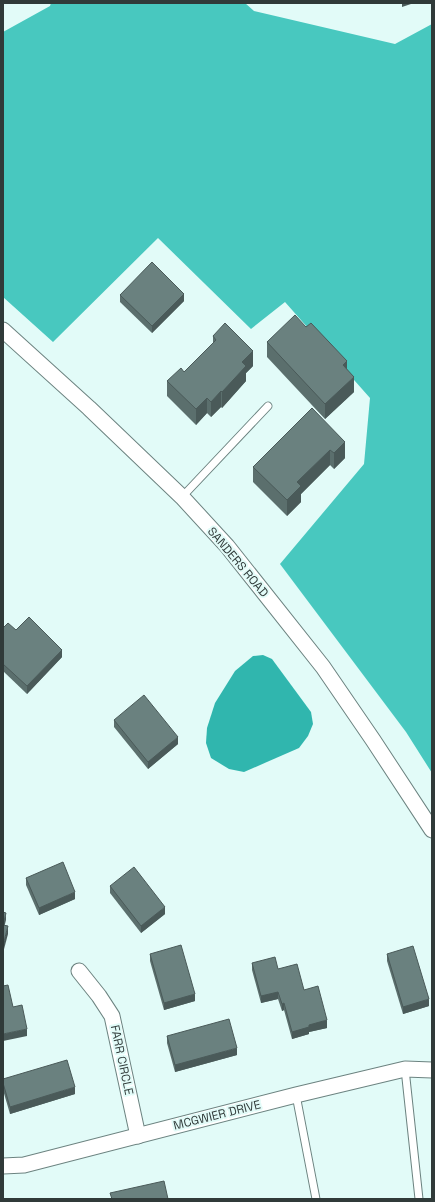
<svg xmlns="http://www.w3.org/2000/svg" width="435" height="1202" font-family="'Space Grotesk',sans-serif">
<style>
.forest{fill:#48c8bf}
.water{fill:#30b6ae}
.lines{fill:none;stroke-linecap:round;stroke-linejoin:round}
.lane-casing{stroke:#6c8380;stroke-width:9}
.street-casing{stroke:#6c8380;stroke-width:17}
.lane{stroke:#fff;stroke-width:7}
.street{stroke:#fff;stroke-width:15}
.wall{fill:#5b6f6d}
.shaded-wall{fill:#4a5a59}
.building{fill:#6a817f;stroke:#4a5a59}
.labels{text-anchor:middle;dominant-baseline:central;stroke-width:4;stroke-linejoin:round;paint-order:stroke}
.street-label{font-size:12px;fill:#303a39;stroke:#e2fbf8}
</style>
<rect width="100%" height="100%" fill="#e2fbf8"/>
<polygon class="forest" points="51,3 245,3 254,11 395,44 432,24 432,773 406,732 280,564 364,464 370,398 285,302 251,329 158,238 53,342 3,297 3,32 50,6"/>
<polygon class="water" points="263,655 272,659 311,712 313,724 308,736 299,748 244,772 229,769 211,758 206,743 207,728 215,703 235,671 253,656"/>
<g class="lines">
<defs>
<g id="lane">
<polyline points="182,497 268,406"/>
<polyline points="405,1069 419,1199"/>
<polyline points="296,1095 316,1199"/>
</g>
<g id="street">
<polyline points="3,330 89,408 182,497 227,546 323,667 373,740 432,830"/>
<polyline points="79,971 99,996 112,1016 138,1136"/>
<polyline points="3,1166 24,1165 296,1095 405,1069 432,1070"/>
</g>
</defs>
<use href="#lane" class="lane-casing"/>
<use href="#street" class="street-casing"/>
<use href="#lane" class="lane"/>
<use href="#street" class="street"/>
</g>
<g class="wall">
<polygon points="120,295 184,301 152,333 120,302"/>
<polygon points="213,336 253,366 246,373 246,381 222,408 221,407 211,417 207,413 196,425 167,396 167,381 184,372 213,343"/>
<polygon points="267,342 347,369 354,392 325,419 267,357"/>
<polygon points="312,408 345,458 334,469 330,465 301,494 301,502 287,516 253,482 253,467"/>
<polygon points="3,628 16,630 62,657 27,694 3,671"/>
<polygon points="114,720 178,744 148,769 114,727"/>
<polygon points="26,878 75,899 39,915 26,885"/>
<polygon points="110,886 165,914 141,933 110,893"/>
<polygon points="150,954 195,1001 164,1010 150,961"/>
<polygon points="387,954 429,1006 403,1014 387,961"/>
<polygon points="252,963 278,969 304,990 327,1028 309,1032 309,1034 292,1039 284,1010 282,1011 278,999 261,1003 252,970"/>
<polygon points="167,1036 237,1055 175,1072 167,1043"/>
<polygon points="3,1079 75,1094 10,1114 3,1090"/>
</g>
<g class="shaded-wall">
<polygon points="402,3 414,3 402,7"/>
<polygon points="184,294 184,301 152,333 152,326"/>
<polygon points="253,351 253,366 246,373 246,381 222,408 222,392 242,362"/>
<polygon points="347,361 347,376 343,365"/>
<polygon points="354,377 354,392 325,419 325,404"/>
<polygon points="221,391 221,407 211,417 211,402"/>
<polygon points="207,398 207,413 196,425 196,409"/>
<polygon points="345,442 345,458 334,469 334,453"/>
<polygon points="330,450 330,465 301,494 301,502 287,516 287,500 297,482"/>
<polygon points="62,650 62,657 27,694 27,686"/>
<polygon points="178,737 178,744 148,769 148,762"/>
<polygon points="75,892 75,899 39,915 39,908"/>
<polygon points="165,907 165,914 141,933 141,926"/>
<polygon points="6,913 6,920 3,932 3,925"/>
<polygon points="8,926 8,934 3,953 3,945"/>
<polygon points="278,992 278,999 261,1003 261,996"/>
<polygon points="195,994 195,1001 164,1010 164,1003"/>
<polygon points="429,999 429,1006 403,1014 403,1007"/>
<polygon points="284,1003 284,1010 282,1011 282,1004"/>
<polygon points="327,1020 327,1028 309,1032 309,1034 292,1039 292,1032 309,1025"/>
<polygon points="27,1029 27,1036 3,1041 3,1034"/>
<polygon points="237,1048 237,1055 175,1072 175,1065"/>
<polygon points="75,1087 75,1094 10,1114 10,1107"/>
</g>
<g class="building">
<polygon points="152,262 184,294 152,326 120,295"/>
<polygon points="295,315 306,327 311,323 347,361 343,365 354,377 325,404 267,342"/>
<polygon points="225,323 253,351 242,362 246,366 222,392 221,391 211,402 207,398 196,409 167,381 181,368 184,372 216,340 213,336"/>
<polygon points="312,408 345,442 334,453 330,450 297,482 301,486 287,500 253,467"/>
<polygon points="29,617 62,650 27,686 3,664 3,628 8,623 16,630"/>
<polygon points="144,695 178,737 148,762 114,720"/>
<polygon points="63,862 75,892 39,908 26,878"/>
<polygon points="134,867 165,907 141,926 110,886"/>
<polygon points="3,912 6,913 3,925"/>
<polygon points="3,925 8,926 3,945"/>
<polygon points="181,945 195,994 164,1003 150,954"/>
<polygon points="413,946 429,999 403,1007 387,954"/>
<polygon points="275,957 278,969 297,964 304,990 318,986 327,1020 309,1025 309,1027 292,1032 284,1003 282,1004 278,992 261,996 252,963"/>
<polygon points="8,985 13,1007 22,1005 27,1029 3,1034 3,986"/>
<polygon points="229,1019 237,1048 175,1065 167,1036"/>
<polygon points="67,1060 75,1087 10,1107 3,1083 3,1079"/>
<polygon points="164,1181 168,1199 112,1199 110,1193"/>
</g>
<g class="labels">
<g class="street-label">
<text transform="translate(238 562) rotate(50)">SANDERS ROAD</text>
<text transform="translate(122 1060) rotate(78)">FARR CIRCLE</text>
<text transform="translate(217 1115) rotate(-14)">MCGWIER DRIVE</text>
</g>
</g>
<rect width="435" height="1202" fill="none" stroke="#303a39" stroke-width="8"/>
</svg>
